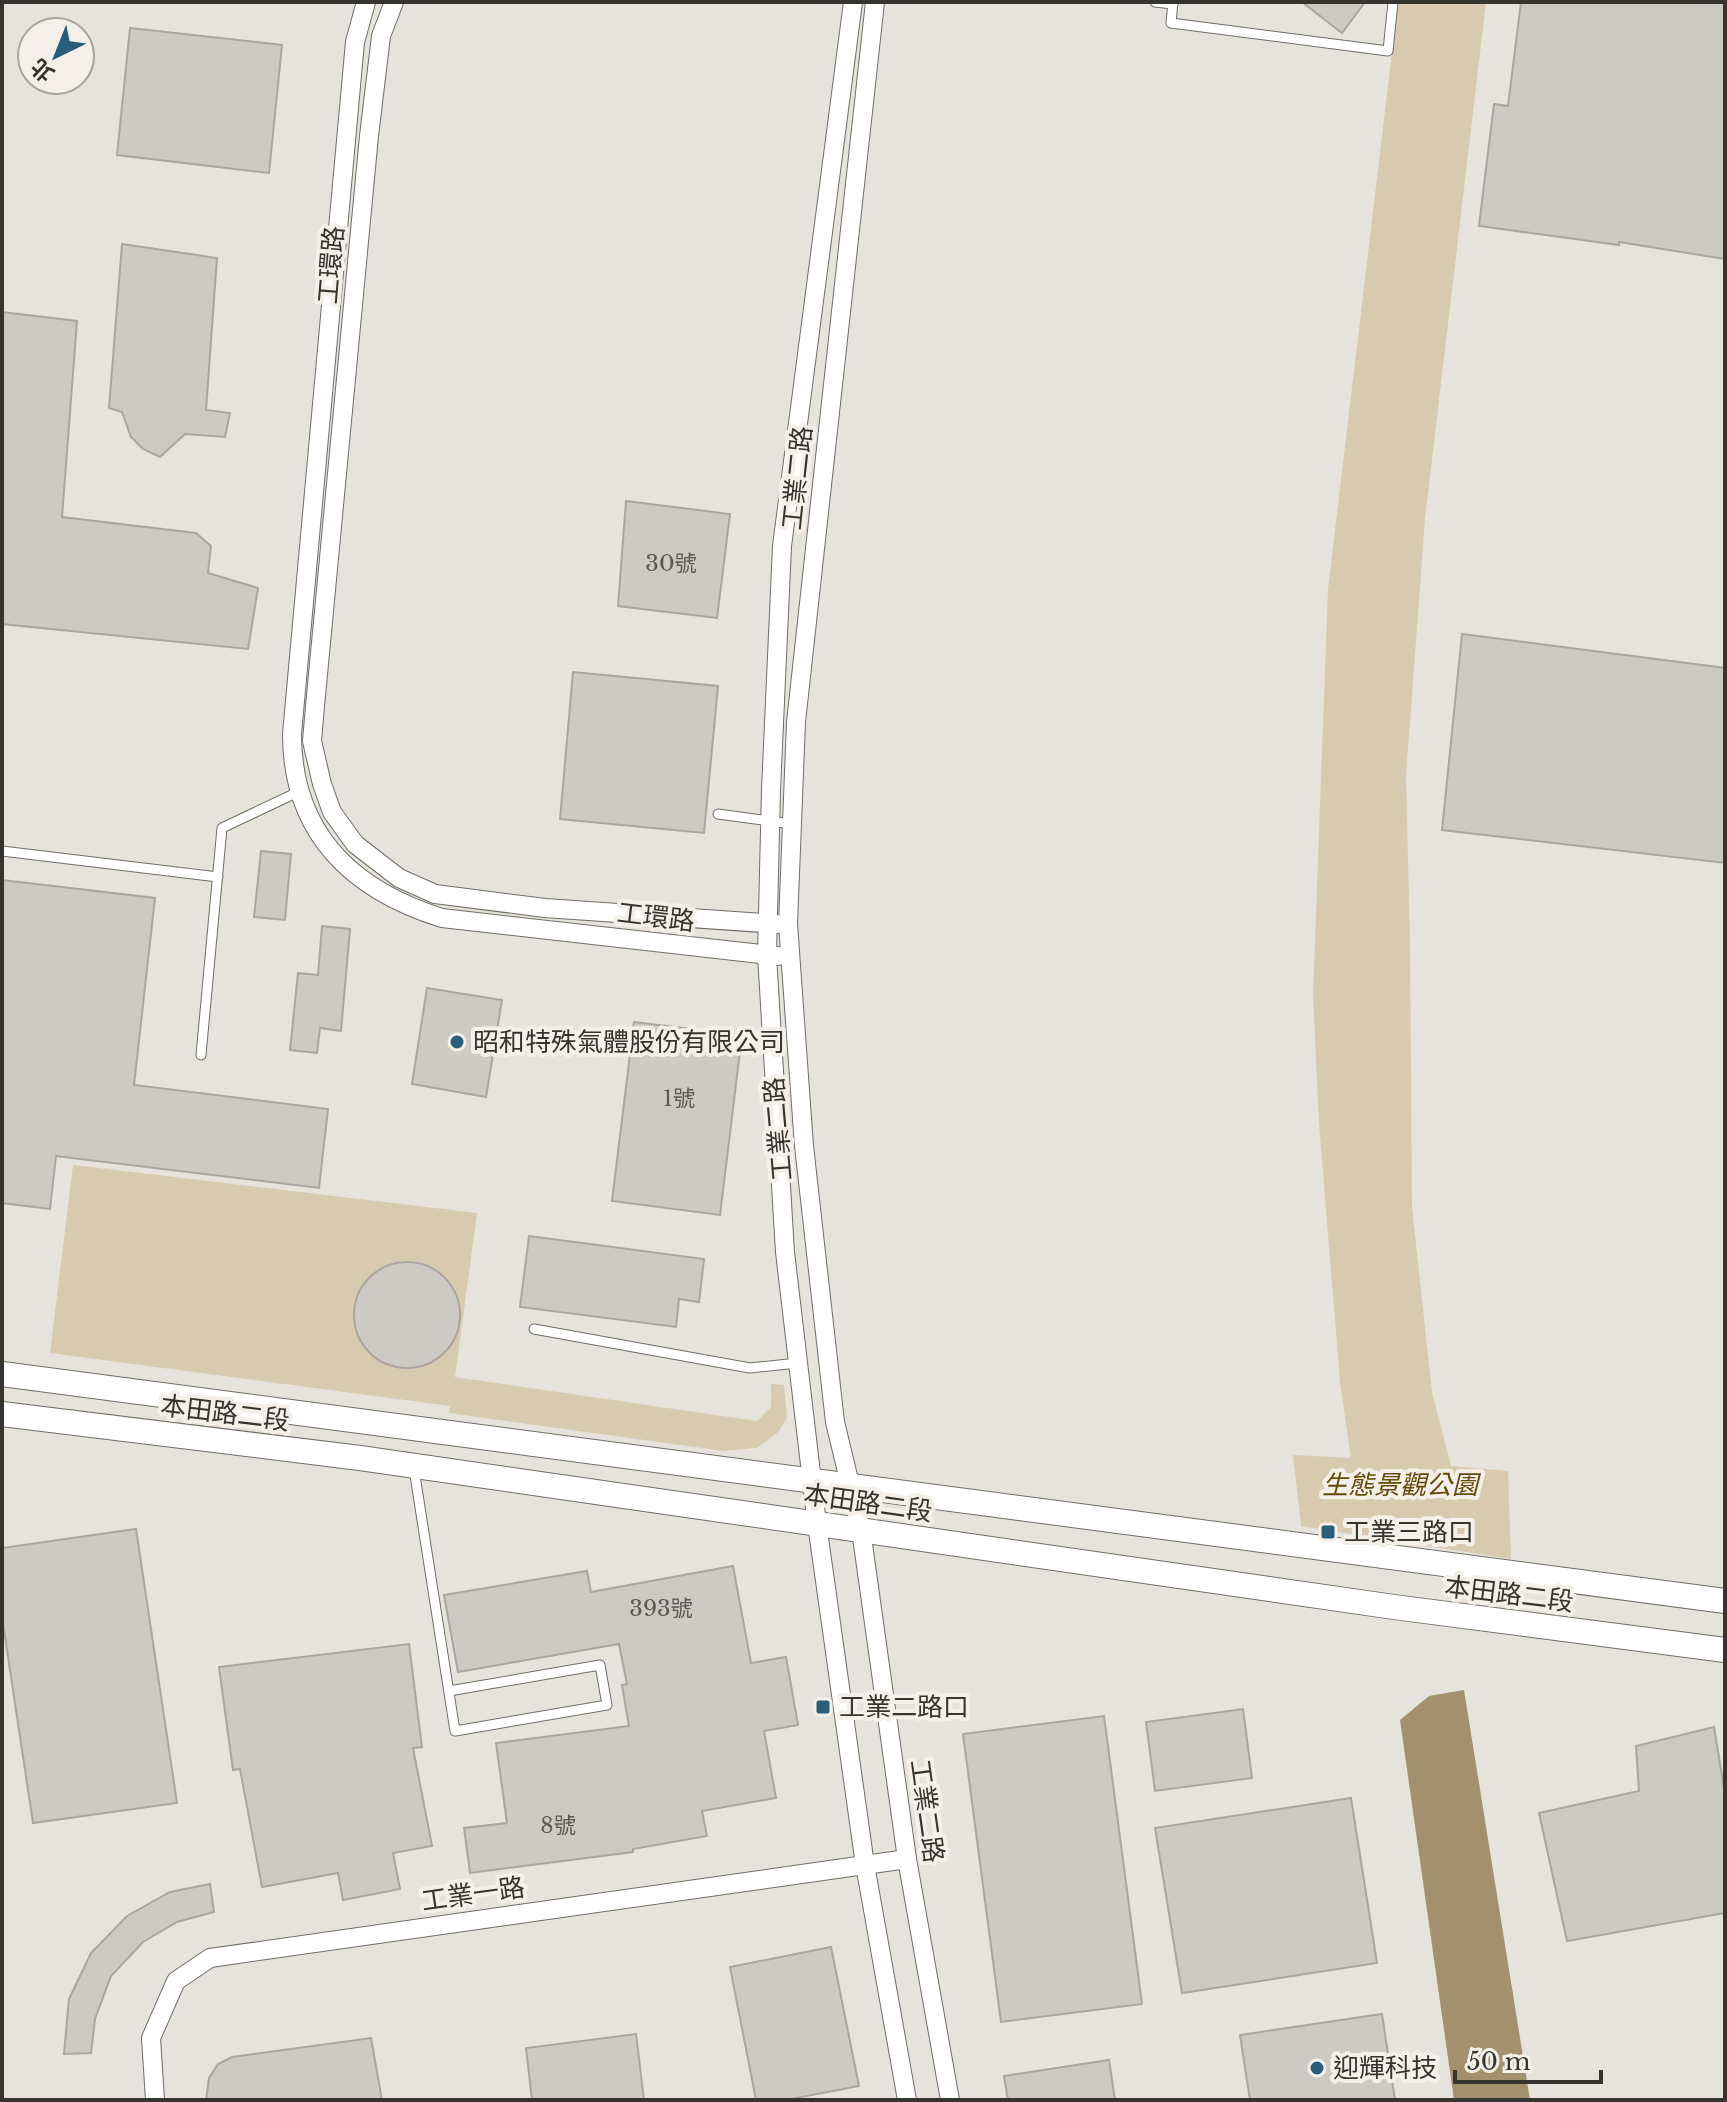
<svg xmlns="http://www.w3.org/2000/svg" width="1727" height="2102" font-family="'Libre Baskerville','Noto Sans TC',serif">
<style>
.green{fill:#d8caae}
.water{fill:#a3916d}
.building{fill:#cdc9c3;stroke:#a9a69f;stroke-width:2}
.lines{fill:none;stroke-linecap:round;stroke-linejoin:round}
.service-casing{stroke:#706d67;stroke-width:11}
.minor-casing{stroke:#706d67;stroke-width:20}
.tertiary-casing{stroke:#706d67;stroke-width:26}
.service{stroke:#fff;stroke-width:9}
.minor{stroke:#fff;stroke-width:18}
.tertiary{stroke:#fff;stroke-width:24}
.poi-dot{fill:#295e7a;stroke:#f4f0e9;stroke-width:3}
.labels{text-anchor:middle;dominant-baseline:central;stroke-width:8;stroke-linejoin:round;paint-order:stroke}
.number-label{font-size:22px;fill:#5b5956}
.street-label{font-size:26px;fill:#353431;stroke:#f4f0e9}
.poi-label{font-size:26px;fill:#353431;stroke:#f4f0e9;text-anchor:start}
.park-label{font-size:26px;font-style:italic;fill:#654a08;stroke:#f4f0e9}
</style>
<rect width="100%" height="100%" fill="#e6e3dc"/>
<g class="green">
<polygon points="1398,2 1486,2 1425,519 1406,776 1410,942 1412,1207 1432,1392 1451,1466 1508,1471 1511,1559 1301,1526 1293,1455 1351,1458 1340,1382 1319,1123 1313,995 1328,589"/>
<polygon points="73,1165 477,1213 455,1377 757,1421 771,1407 771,1384 784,1385 787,1418 778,1432 757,1448 724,1451 449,1413 450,1406 50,1353"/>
</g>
<polygon class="water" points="1464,1690 1530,2100 1454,2100 1400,1720 1429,1696"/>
<g class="building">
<polygon points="1302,2 1365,2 1342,33"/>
<polygon points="1521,2 1725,2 1725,259 1619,242 1619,245 1479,226 1494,104 1508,106"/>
<polygon points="130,28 282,45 269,173 117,155"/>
<polygon points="122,244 217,258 206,410 230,413 225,437 185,434 160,457 143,449 131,437 122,412 109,408"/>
<polygon points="2,312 77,321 62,517 196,533 211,546 208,573 258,588 248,649 2,624"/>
<polygon points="626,501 730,514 717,618 618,606"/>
<polygon points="1462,634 1725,668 1725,863 1442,830"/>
<polygon points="573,672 718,686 704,833 560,819"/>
<polygon points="261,851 291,854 285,920 254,917"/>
<polygon points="2,880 155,898 134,1085 328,1109 319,1188 56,1156 50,1209 2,1203"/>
<polygon points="322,926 350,929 341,1031 320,1028 317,1053 290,1050 298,973 318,975"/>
<polygon points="427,988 502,1000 486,1097 412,1084"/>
<polygon points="634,1022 742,1035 720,1215 612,1201"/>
<polygon points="529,1236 704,1259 699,1302 679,1299 676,1327 520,1307"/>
<circle cx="407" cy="1315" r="53"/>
<polygon points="136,1529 177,1803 33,1823 2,1617 2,1548"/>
<polygon points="733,1566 751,1663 786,1657 798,1725 764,1731 776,1798 702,1811 707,1836 633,1849 633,1852 470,1873 464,1828 507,1823 496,1743 629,1726 622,1685 627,1684 619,1644 458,1672 444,1595 587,1571 591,1592"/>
<polygon points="409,1644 422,1747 413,1748 432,1846 393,1853 400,1889 343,1900 338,1873 262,1887 240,1769 233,1770 219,1667"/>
<polygon points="1243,1709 1252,1778 1155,1791 1146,1722"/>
<polygon points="1104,1716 1142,2004 1001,2022 963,1734"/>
<polygon points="1714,1727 1725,1794 1725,1913 1567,1941 1539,1813 1639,1791 1636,1746"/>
<polygon points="1351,1798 1377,1963 1182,1993 1155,1828"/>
<polygon points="210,1884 214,1912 177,1922 143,1942 111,1976 95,2019 91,2053 64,2054 69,1999 91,1953 127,1916 170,1892"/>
<polygon points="831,1947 859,2086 786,2100 756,2100 730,1967"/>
<polygon points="1382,2014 1395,2100 1250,2100 1240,2035"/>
<polygon points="636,2034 644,2100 532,2100 526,2048"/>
<polygon points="371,2038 382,2100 206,2100 209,2078 218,2064 232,2057"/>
<polygon points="1109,2060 1115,2100 1008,2100 1004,2076"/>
</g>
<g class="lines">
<defs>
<g id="service">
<polyline points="1155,2 1173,4"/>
<polyline points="1173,2 1171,23 1388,51 1393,2"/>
<polyline points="718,814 792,824"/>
<polyline points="2,851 218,877"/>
<polyline points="201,1055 222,828 298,792"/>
<polyline points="534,1329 750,1368 798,1363"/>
<polyline points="414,1469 455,1731 607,1705 600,1665 449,1691"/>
</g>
<g id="minor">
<path d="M366 2 355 42 292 734C292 833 352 890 442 918L778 956"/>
<polyline points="394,2 381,36 369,136 315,706 312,741 322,784 332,812 355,844 399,878 435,894 545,908 777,924"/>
<polyline points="853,2 782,546 771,790 767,955 785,1252 817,1524 865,1865 907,2100"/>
<polyline points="875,2 796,722 788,924 804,1146 835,1422 861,1530 907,1859 950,2100"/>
<polyline points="155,2100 151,2038 176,1981 210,1958 907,1859"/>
</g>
<g id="tertiary">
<polyline points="2,1374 1725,1601"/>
<polyline points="2,1414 360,1458 1394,1607 1725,1650"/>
</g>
</defs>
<use href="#service" class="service-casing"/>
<use href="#minor" class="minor-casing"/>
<use href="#tertiary" class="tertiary-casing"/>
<use href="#service" class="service"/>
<use href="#minor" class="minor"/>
<use href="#tertiary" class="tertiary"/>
</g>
<g class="poi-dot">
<circle cx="457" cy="1042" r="8"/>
<rect x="1320" y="1524" width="16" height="16" rx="4"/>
<rect x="815" y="1699" width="16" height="16" rx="4"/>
<circle cx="1317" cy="2068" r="8"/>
</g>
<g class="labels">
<g class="number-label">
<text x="671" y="563">30號</text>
<text x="679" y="1098">1號</text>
<text x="661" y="1608">393號</text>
<text x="558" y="1825">8號</text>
</g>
<g class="street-label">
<text transform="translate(331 265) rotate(-85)">工環路</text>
<text transform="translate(797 478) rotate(-84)">工業二路</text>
<text transform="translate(656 917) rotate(7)">工環路</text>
<text transform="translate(778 1129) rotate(-95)">工業二路</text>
<text transform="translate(225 1413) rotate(7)">本田路二段</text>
<text transform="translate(868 1503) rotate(8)">本田路二段</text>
<text transform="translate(1509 1594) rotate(7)">本田路二段</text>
<text transform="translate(927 1811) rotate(82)">工業二路</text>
<text transform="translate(473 1894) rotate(-8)">工業一路</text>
</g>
<g class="poi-label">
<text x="473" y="1042">昭和特殊氣體股份有限公司</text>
<text x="1344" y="1532">工業三路口</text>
<text x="839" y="1707">工業二路口</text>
<text x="1333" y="2068">迎輝科技</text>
</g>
<g class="park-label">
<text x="1400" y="1485">生態景觀公園</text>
</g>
</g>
<rect width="1727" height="2102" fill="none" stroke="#353431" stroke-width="8"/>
<g transform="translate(56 56) rotate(223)"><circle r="38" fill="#f4f0e9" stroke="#a8a59f" stroke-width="2"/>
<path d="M0-6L14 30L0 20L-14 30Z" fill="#295e7a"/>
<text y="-12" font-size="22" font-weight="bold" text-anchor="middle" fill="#353431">北</text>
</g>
<path d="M1455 2070v12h146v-12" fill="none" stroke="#353431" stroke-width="4"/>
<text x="1467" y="2070" font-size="24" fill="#353431" stroke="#f4f0e9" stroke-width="6" paint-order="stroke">50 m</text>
</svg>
